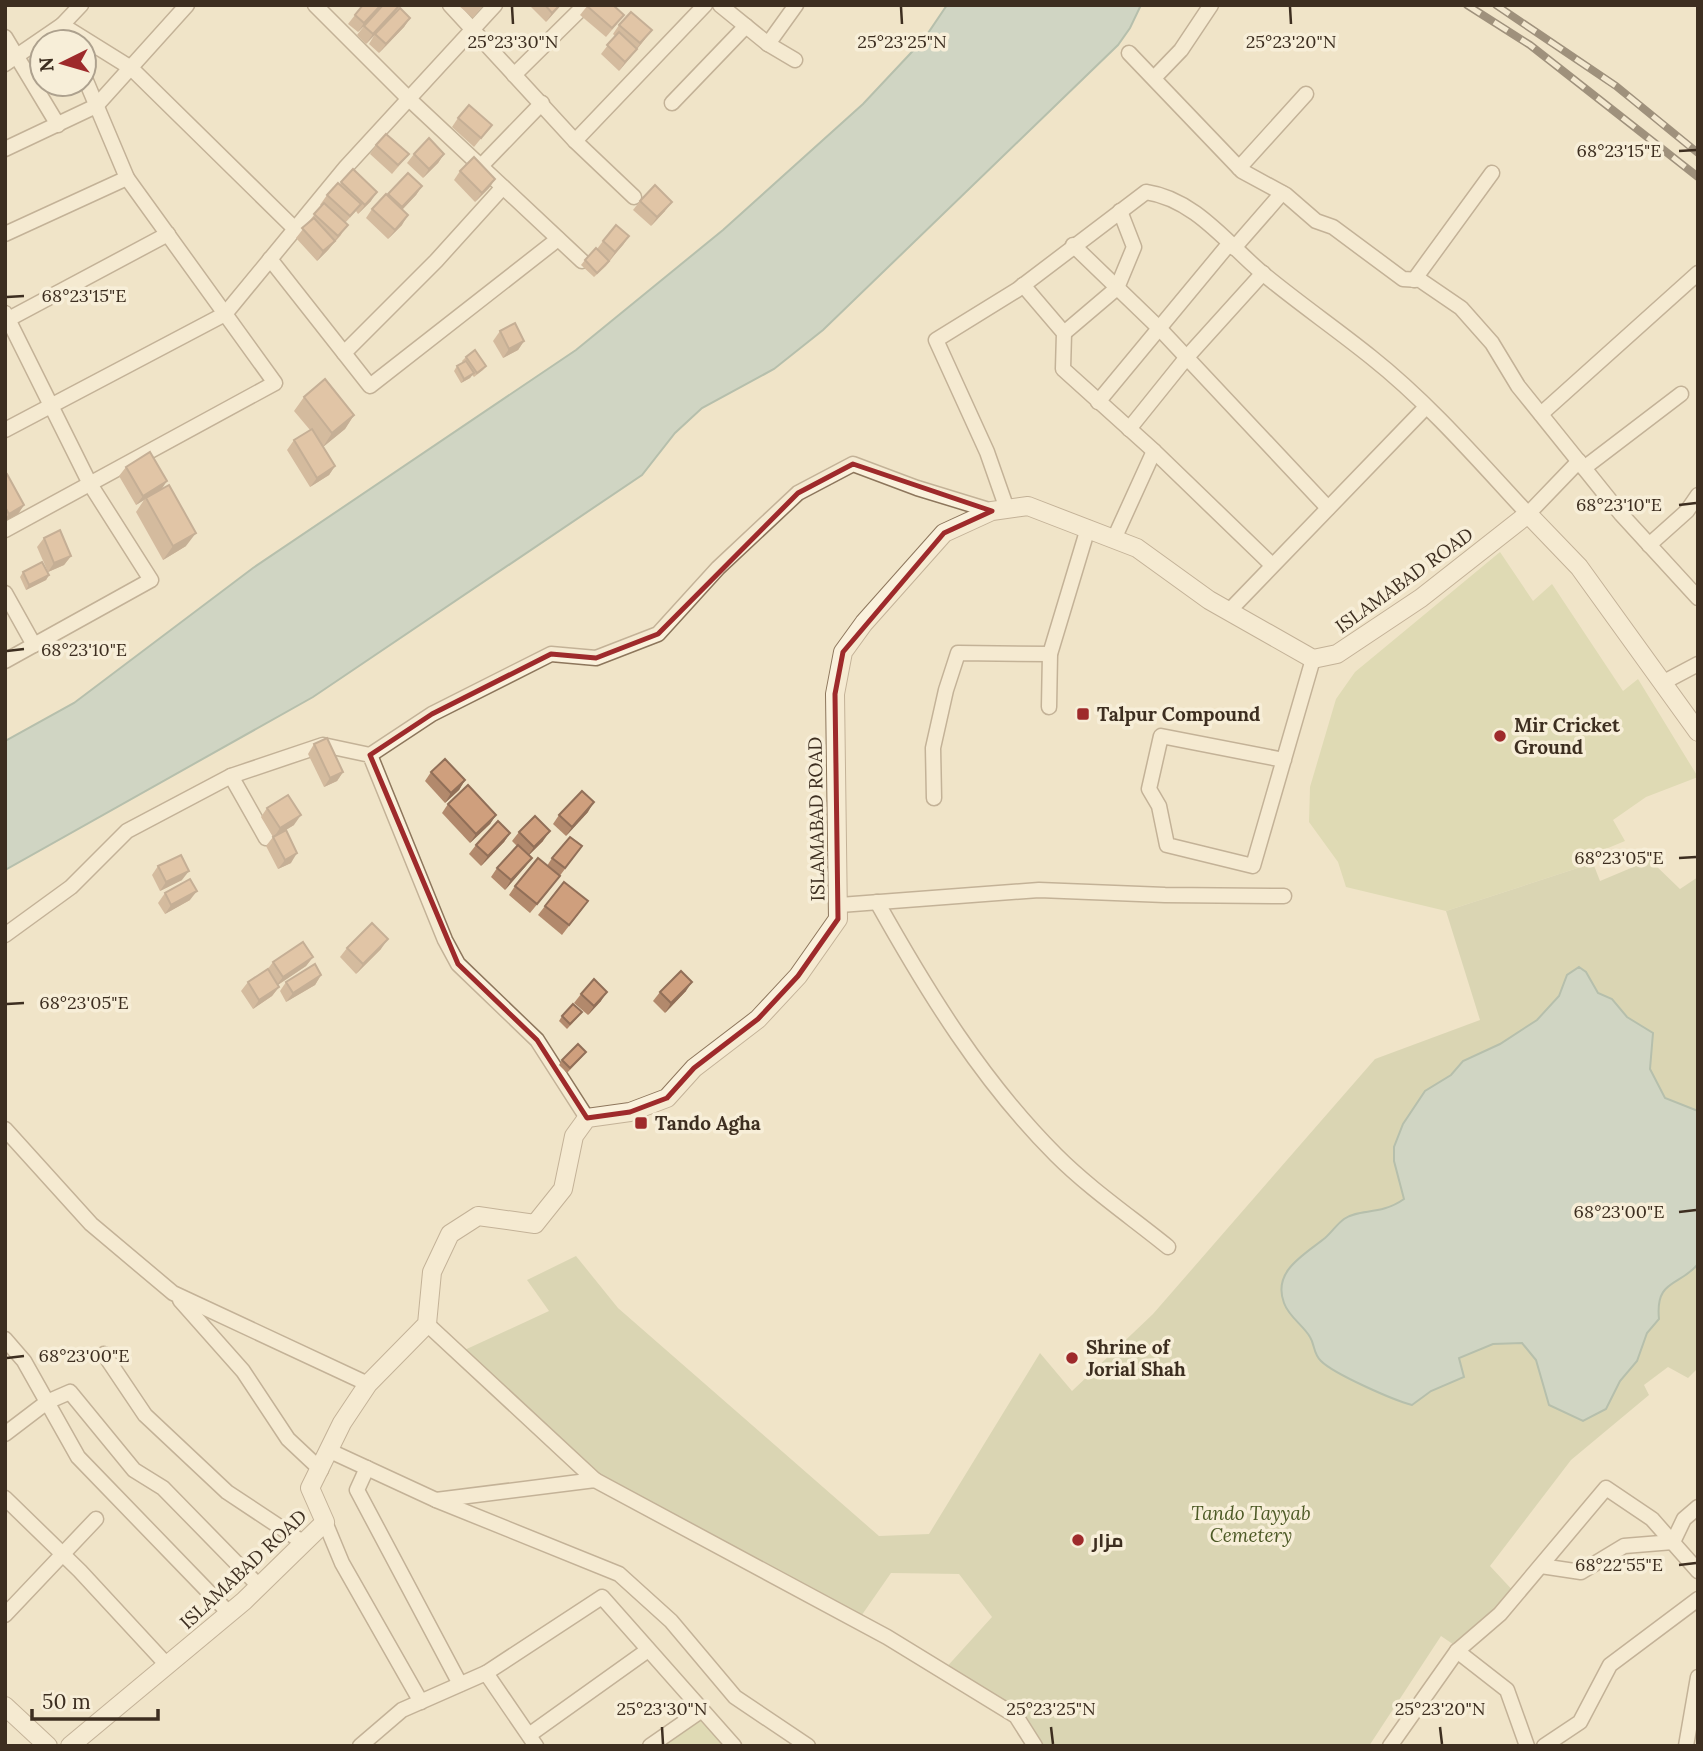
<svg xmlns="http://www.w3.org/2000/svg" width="1703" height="1751" font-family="Lora,Cairo,serif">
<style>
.green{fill:#c9cf9b}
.cemetery{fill:#bfc49a}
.water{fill:#a9c4bc;stroke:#6f938a;stroke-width:2}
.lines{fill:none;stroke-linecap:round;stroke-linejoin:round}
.minor-casing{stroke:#8d765c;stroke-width:17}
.tertiary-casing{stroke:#8d765c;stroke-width:20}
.minor{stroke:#faf1dc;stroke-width:14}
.tertiary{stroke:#faf1dc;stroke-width:18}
.rail-casing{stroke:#3d2e20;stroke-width:8}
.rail{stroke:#f7eed8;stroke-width:5;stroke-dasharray:16;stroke-linecap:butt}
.wall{fill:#b2896c}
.shaded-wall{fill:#916f58}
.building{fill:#cf9f7d;stroke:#916f58;stroke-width:2}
.marked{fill:none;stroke:#9e2a2b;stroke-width:5;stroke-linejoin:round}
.ticks{fill:none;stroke:#3d2e20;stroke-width:2.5}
.poi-dot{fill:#9e2a2b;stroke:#f7eed8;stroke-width:2.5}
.labels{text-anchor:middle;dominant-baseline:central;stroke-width:7;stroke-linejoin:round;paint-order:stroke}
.street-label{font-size:19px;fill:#3d2e20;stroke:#f7eed8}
.poi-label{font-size:19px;font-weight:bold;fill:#3d2e20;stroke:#f7eed8;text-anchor:start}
.park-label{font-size:19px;font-style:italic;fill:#4d5a26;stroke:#f7eed8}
.ticks-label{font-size:18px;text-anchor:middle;fill:#3d2e20;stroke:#f7eed8;stroke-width:7;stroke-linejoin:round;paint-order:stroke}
</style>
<rect width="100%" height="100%" fill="#f0e4c8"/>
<g class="green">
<polygon points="1500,552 1533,601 1552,584 1623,691 1638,679 1698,777 1646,797 1613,820 1625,841 1591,855 1593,863 1446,911 1346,887 1338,862 1309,822 1310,787 1336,699 1355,672"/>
<polygon points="702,1710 729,1746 650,1746"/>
</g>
<polygon class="cemetery" points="1650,860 1680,889 1698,877 1698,1368 1688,1378 1668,1367 1644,1385 1649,1395 1571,1460 1490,1566 1517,1595 1460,1649 1441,1636 1369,1746 1035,1746 1016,1716 943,1671 992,1617 959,1574 891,1573 857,1622 595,1480 458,1353 549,1311 527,1280 576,1256 618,1308 879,1536 929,1534 1040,1353 1072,1391 1153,1314 1375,1059 1480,1020 1446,911 1593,863 1600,881"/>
<g class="water">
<polygon points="947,5 1141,5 1130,28 1118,45 823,330 774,369 702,408 675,433 642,475 313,697 5,870 5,741 74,703 253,568 576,350 723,230 863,104 924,39"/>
<path d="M1579 967 1586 972 1598 993 1612 999 1627 1017 1653 1033 1650 1069 1665 1098 1698 1111V1264C1679 1287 1655 1279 1659 1319L1647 1333 1637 1361 1620 1381 1606 1409 1583 1421 1549 1405 1536 1360 1522 1343 1493 1344 1459 1358 1464 1377 1431 1391 1412 1405C1393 1400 1334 1374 1321 1361 1313 1353 1315 1345 1310 1337 1303 1325 1289 1317 1284 1303 1272 1271 1304 1255 1325 1238 1332 1232 1337 1224 1344 1219 1360 1208 1380 1216 1404 1199L1394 1161V1147L1403 1124 1425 1091 1451 1075 1463 1061 1500 1044 1537 1020 1559 996 1567 975Z"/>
</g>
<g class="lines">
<defs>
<g id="minor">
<polyline points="315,5 409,99 582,261"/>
<polyline points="450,5 575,141 634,197"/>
<polyline points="720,5 768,44 795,60"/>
<polyline points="62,25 131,68 295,229"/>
<polyline points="5,37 58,125"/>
<polyline points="768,44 796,5"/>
<polyline points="1129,53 1242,171 1286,195 1316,221 1333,227 1403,279 1420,280 1461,308 1492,343 1518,386 1621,514 1698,598"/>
<polyline points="5,64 62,25 81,5"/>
<polyline points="514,75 585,5"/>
<polyline points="84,76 127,178"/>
<polyline points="1154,78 1181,50 1211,5"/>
<polyline points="672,103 746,26"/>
<polyline points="575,141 705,5"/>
<polyline points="5,149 96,106 187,5"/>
<polyline points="481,166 542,103"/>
<polyline points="1239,168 1306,94"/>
<polyline points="5,234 127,178 275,383 5,530"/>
<polyline points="1073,245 1159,328 1328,508"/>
<polyline points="1234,248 1282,193"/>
<polyline points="270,259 344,353 436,261 503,187"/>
<polyline points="1414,280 1492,173"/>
<polyline points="1023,285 1064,333 1063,369 1154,451 1272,565"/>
<polyline points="5,313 90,484 151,580 5,661"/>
<polyline points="5,321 168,234"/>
<polyline points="1064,333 1117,288 1134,247 1120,211"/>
<polyline points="344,353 370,386 558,239"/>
<polyline points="1098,402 1229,244"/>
<polyline points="1541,414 1698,273"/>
<polyline points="1129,429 1187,357 1263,273"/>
<polyline points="5,430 225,314 346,167 495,5"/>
<polyline points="1584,468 1681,394"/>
<path d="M1007 509 987 452 936 340 1017 290 1146 192C1194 199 1226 242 1261 272 1297 302 1335 328 1371 357 1429 403 1478 460 1528 514L1579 461"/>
<polyline points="1114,539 1154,451"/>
<polyline points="1649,545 1687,511 1698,495"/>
<polyline points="5,593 34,645"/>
<polyline points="1229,611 1426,407"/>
<polyline points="1664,682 1698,664"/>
<polyline points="1049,707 1050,654 1088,528"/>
<polyline points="370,755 432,714 551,654 596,658 658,634 718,568 798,493 853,464 917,488 992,511"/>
<polyline points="1284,760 1161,736 1149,789 1159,806 1167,845 1253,866 1313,659"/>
<polyline points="231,776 266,838"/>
<polyline points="934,798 933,748 946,690 958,653 1050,654"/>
<path d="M877 902C928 993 982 1081 1056 1155 1090 1189 1131 1217 1168 1247"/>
<polyline points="840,905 1039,890 1165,895 1284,896"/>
<polyline points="5,935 71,887 127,831 231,776 323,745 370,755 445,940 458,964 537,1040 587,1118"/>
<polyline points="5,1129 91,1224 173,1293 368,1384"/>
<polyline points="180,1300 243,1371 288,1439 321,1470"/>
<polyline points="427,1324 595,1480"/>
<polyline points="5,1339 24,1361 78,1457 229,1613"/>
<polyline points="104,1354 145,1415 227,1492 304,1543"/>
<polyline points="5,1434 47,1402 70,1392 134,1470 163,1488 259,1586"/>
<polyline points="330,1451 436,1500 619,1574 671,1621 735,1697 808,1746"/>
<polyline points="367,1468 357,1490 460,1684"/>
<polyline points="5,1498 80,1571 167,1665"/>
<polyline points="436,1500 595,1480 887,1637 1016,1716 1035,1746"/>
<polyline points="325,1522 342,1563 421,1702"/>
<polyline points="1541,1566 1581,1572 1624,1546 1673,1542 1684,1519 1698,1507"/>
<polyline points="5,1615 96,1519"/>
<polyline points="1457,1651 1507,1690 1527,1746"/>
<polyline points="486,1673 602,1597 734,1746"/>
<polyline points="529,1735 648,1650"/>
<polyline points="360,1746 402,1710 486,1673 536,1746"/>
<polyline points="650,1746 702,1710"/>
<polyline points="1390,1746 1457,1651 1500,1614 1606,1488 1652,1519 1698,1571"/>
<polyline points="1544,1746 1580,1722 1610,1665 1698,1599"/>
<polyline points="1686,1746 1698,1677"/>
</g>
<g id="tertiary">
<polyline points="5,1706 48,1746"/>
<polyline points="70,1746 244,1601 325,1522 310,1488 342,1423 368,1384 427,1324 432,1272 450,1234 478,1216 535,1224 563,1189 574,1136 587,1118 630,1112 667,1098 694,1068 758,1019 798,976 838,919 835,694 843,652 864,623 944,533 992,511 1028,506 1137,548 1209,600 1313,659 1337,654 1421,598 1528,514 1579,567 1698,732"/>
</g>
</defs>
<use href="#minor" class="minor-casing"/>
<use href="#tertiary" class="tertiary-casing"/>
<use href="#minor" class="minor"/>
<use href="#tertiary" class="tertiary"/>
<defs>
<g id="rail">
<polyline points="1467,5 1530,45 1698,177"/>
<polyline points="1496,5 1616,86 1698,153"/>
</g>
</defs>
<use href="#rail" class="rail-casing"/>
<use href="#rail" class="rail"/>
</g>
<g class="wall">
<polygon points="458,5 483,5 473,18"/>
<polygon points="529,5 561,5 546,22"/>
<polygon points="588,5 617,24 606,37 580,15"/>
<polygon points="398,7 392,17 366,44 357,35 364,26 358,32 348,24 355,15"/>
<polygon points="410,18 404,27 379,53 369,44 375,34"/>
<polygon points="619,25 645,39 619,71 601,54 615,36 613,34"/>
<polygon points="458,118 492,125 474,147 452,127"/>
<polygon points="376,145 409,154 392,174 370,154"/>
<polygon points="414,154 444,154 438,163 423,178 407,163"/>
<polygon points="353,169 371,201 358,214 356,211 345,223 341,235 328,250 317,261 296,238 321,206 320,205 327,195 339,185"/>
<polygon points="460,171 495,179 489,188 475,202 454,180"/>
<polygon points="408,173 422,186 416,195 402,210 402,225 388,239 366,218 372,209 387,195"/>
<polygon points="640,201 665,211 651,226 633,210"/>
<polygon points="629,236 606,266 594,277 581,265 585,260 597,249 603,241"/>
<polygon points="500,331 524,341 518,350 503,358 493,341"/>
<polygon points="466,357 486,366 483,370 474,377 472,375 470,378 461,383 454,371 457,366 463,363 462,361"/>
<polygon points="304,397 354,415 345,429 323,447 335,466 329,475 310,487 287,450 294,440 310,430 294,411"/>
<polygon points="126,467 162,489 186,546 163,560 136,512 144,500 136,505 119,476"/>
<polygon points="5,475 24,505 18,514 5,521"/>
<polygon points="44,538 71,556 64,565 48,572 37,547"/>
<polygon points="23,572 49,575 46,580 26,590 20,577"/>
<polygon points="314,744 343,772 337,781 324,787 308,754"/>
<polygon points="431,772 465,780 459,790 445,803 425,781"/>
<polygon points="448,804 496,815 490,824 470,843 442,813"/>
<polygon points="267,808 294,825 281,833 291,863 278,869 266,846 273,837 261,817"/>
<polygon points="588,812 566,836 553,824 559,815"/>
<polygon points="519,832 543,841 529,855 532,858 525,867 505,890 491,877 497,868 517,846 512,841"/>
<polygon points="510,833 504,842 481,866 469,854 476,845"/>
<polygon points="582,846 553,885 530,913 509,895 515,886 547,866 552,858"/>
<polygon points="158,866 182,880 160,891 152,875"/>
<polygon points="165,893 190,900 165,914 158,903"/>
<polygon points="588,901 562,935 538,915 545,906"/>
<polygon points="347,948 381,949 356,974 340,957"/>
<polygon points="313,957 306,966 278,985 279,987 272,996 253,1009 241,991 248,982 267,970 273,962"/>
<polygon points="321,975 315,985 286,1002 280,991 286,982"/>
<polygon points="686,991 665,1013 653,1001 660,992"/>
<polygon points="581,994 601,1001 588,1015 574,1003"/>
<polygon points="562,1016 579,1016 567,1029 559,1021"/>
<polygon points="583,1056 567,1073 559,1065 562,1060"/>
</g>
<g class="shaded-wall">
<polygon points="381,5 383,5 358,32 364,23"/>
<polygon points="560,5 561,5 546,22 552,13"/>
<polygon points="398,7 392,17 366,44 373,34"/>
<polygon points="410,18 404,27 379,53 386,44"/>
<polygon points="652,30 630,58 619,71 625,62"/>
<polygon points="444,154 438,163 423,178 429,169"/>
<polygon points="495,179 489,188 475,202 482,193"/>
<polygon points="422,186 416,195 396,216 402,207"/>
<polygon points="377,192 371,201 358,214 365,205"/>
<polygon points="672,202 665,211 651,226 657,217"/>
<polygon points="408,215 402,225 388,239 395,230"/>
<polygon points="348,225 328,250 317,261 323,251 334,241"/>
<polygon points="629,236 623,245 609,261 615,252"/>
<polygon points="524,341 518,350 503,358 509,349"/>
<polygon points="474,373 470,378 461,383 464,379"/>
<polygon points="354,415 345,429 323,447 332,433"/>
<polygon points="335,466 329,475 310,487 317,478"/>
<polygon points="167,481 161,490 146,498 144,500 136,505 143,496"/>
<polygon points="24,505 18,514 5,521 5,519 9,514"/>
<polygon points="196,533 186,546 163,560 173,546"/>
<polygon points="71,556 64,565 48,572 54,563"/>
<polygon points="49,575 46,580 26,590 29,585"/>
<polygon points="343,772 337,781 324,787 330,778"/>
<polygon points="465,780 459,790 445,803 451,793"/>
<polygon points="594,802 588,812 566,836 572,827"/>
<polygon points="301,815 294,825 274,837 280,828"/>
<polygon points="496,815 490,824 470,843 476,834"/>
<polygon points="550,831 543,841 527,857 534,847"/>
<polygon points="510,833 504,842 481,866 488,856"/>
<polygon points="297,853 291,863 278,869 285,860"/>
<polygon points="532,858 525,867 505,890 511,880"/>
<polygon points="189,871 182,880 160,891 166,882"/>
<polygon points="197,891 190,900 165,914 171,905"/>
<polygon points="388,939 381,949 356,974 363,964"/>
<polygon points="313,957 306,966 276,986 283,977"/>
<polygon points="321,975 315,985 286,1002 293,993"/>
<polygon points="692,982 686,991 665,1013 671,1003"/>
<polygon points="279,987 272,996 253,1009 259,1000"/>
<polygon points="607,992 601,1001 588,1015 594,1006"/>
</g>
<g class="building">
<polygon points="363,5 381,5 364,23 355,15"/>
<polygon points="383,5 396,5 398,7 373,34 364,26"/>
<polygon points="545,5 560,5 552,13"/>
<polygon points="588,5 613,5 624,15 612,28 587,6"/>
<polygon points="400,8 410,18 386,44 375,34"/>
<polygon points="631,12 652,30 640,43 619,25"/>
<polygon points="619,32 637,49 625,62 607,45"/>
<polygon points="469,105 492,125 481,138 458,118"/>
<polygon points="386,134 409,154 398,165 376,145"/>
<polygon points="429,138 444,154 429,169 414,154"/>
<polygon points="474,157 495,179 482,193 460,171"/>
<polygon points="353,169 377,192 365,205 341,182"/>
<polygon points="408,173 422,186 402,207 388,194"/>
<polygon points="338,183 361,204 350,216 327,195"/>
<polygon points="655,185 672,202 657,217 640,201"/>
<polygon points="386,194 408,215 395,230 372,209"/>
<polygon points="324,203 348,225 338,236 314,214"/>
<polygon points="314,218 335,241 323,251 302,228"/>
<polygon points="616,225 629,236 615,252 603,241"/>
<polygon points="596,248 609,261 597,273 585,260"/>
<polygon points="515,323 524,341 509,349 500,331"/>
<polygon points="475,350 486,366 477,373 466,357"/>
<polygon points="466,361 474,373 464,379 457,366"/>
<polygon points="325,379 354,415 332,433 304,397"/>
<polygon points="312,429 335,466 317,478 294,440"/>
<polygon points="150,452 167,481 143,496 126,467"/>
<polygon points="7,474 24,505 9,514 5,507 5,475"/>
<polygon points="169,485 196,533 173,546 146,498"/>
<polygon points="60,530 71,556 54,563 44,538"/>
<polygon points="42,562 49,575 29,585 23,572"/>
<polygon points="327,738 343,772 330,778 314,744"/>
<polygon points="445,759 465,780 451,793 431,772"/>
<polygon points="468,785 496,815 476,834 448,804"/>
<polygon points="582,791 594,802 572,827 559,815"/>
<polygon points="288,795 301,815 280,828 267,808"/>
<polygon points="535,816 550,831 534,847 519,832"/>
<polygon points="498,821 510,833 488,856 476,845"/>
<polygon points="286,830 297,853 285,860 273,837"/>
<polygon points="570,837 582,846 565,868 552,858"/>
<polygon points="518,845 532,858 511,880 497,868"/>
<polygon points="181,855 189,871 166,882 158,866"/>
<polygon points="538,858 560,876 537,904 515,886"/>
<polygon points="190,879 197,891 171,905 165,893"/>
<polygon points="564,882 588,901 569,925 545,906"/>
<polygon points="372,923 388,939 363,964 347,948"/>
<polygon points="303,942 313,957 283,977 273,962"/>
<polygon points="315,964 321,975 293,993 286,982"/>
<polygon points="268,969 279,987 259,1000 248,982"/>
<polygon points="681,971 692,982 671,1003 660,992"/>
<polygon points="594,979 607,992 594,1006 581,994"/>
<polygon points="573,1004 582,1012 570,1024 562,1016"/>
<polygon points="578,1044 586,1052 570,1068 562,1060"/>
</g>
<path d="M0 0H1703V1751H0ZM853 464 992 511 944 533 843 652 835 694 838 919 798 976 758 1019 694 1068 667 1098 630 1112 587 1118 537 1040 458 964 370 755 432 714 551 654 596 658 658 634 798 493Z" fill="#f0e4c8" fill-opacity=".55" fill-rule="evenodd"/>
<path class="marked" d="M853 464 992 511 944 533 843 652 835 694 838 919 798 976 758 1019 694 1068 667 1098 630 1112 587 1118 537 1040 458 964 370 755 432 714 551 654 596 658 658 634 798 493Z"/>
<path class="ticks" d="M512 7 513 24M901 7 902 24M1290 7 1291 24M1679 151 1696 150M7 297 24 296M1679 505 1696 503M7 651 24 649M1679 858 1696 857M7 1004 24 1003M1679 1212 1696 1210M7 1358 24 1356M1679 1565 1696 1563M662 1727 663 1744M1051 1727 1053 1744M1440 1727 1442 1744"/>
<g class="poi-dot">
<rect x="1076" y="707" width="14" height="14" rx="3.5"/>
<circle cx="1500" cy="736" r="7"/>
<rect x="634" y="1116" width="14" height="14" rx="3.5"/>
<circle cx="1072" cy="1358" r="7"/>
<circle cx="1078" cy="1540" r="7"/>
</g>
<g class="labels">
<g class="street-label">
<text transform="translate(1404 580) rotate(-36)">ISLAMABAD ROAD</text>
<text transform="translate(816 819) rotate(-91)">ISLAMABAD ROAD</text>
<text transform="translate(243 1569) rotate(-43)">ISLAMABAD ROAD</text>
</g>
<g class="poi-label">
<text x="1097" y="714">Talpur Compound</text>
<text x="1514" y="725">Mir Cricket<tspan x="1514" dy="22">Ground</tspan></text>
<text x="655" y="1123">Tando Agha</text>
<text x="1086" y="1347">Shrine of<tspan x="1086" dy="22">Jorial Shah</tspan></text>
<text x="1092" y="1540">مزار</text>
</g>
<g class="park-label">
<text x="1251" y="1513">Tando Tayyab<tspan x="1251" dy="22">Cemetery</tspan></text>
</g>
</g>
<g class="ticks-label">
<text x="902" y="48">25°23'25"N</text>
<text x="1291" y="48">25°23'20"N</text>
<text x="513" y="48">25°23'30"N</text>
<text x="1619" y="157">68°23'15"E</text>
<text x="84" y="302">68°23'15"E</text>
<text x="1619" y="511">68°23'10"E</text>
<text x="84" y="656">68°23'10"E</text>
<text x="1619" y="864">68°23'05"E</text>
<text x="84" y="1009">68°23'05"E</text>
<text x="1619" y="1218">68°23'00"E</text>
<text x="84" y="1362">68°23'00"E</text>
<text x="1619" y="1571">68°22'55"E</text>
<text x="662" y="1715">25°23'30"N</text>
<text x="1051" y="1715">25°23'25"N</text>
<text x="1440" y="1715">25°23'20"N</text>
</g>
<rect width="1703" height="1751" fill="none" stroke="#3d2e20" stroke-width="14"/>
<g transform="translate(63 63) rotate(265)"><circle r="33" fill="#f7eed8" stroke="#ada18e" stroke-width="2"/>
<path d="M0-5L12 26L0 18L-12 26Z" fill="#9e2a2b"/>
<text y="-10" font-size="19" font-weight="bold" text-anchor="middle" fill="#3d2e20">N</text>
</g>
<path d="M32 1709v10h126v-10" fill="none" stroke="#3d2e20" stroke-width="3.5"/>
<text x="42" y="1709" font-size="21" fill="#3d2e20" stroke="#f7eed8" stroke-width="5" paint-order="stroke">50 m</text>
</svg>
